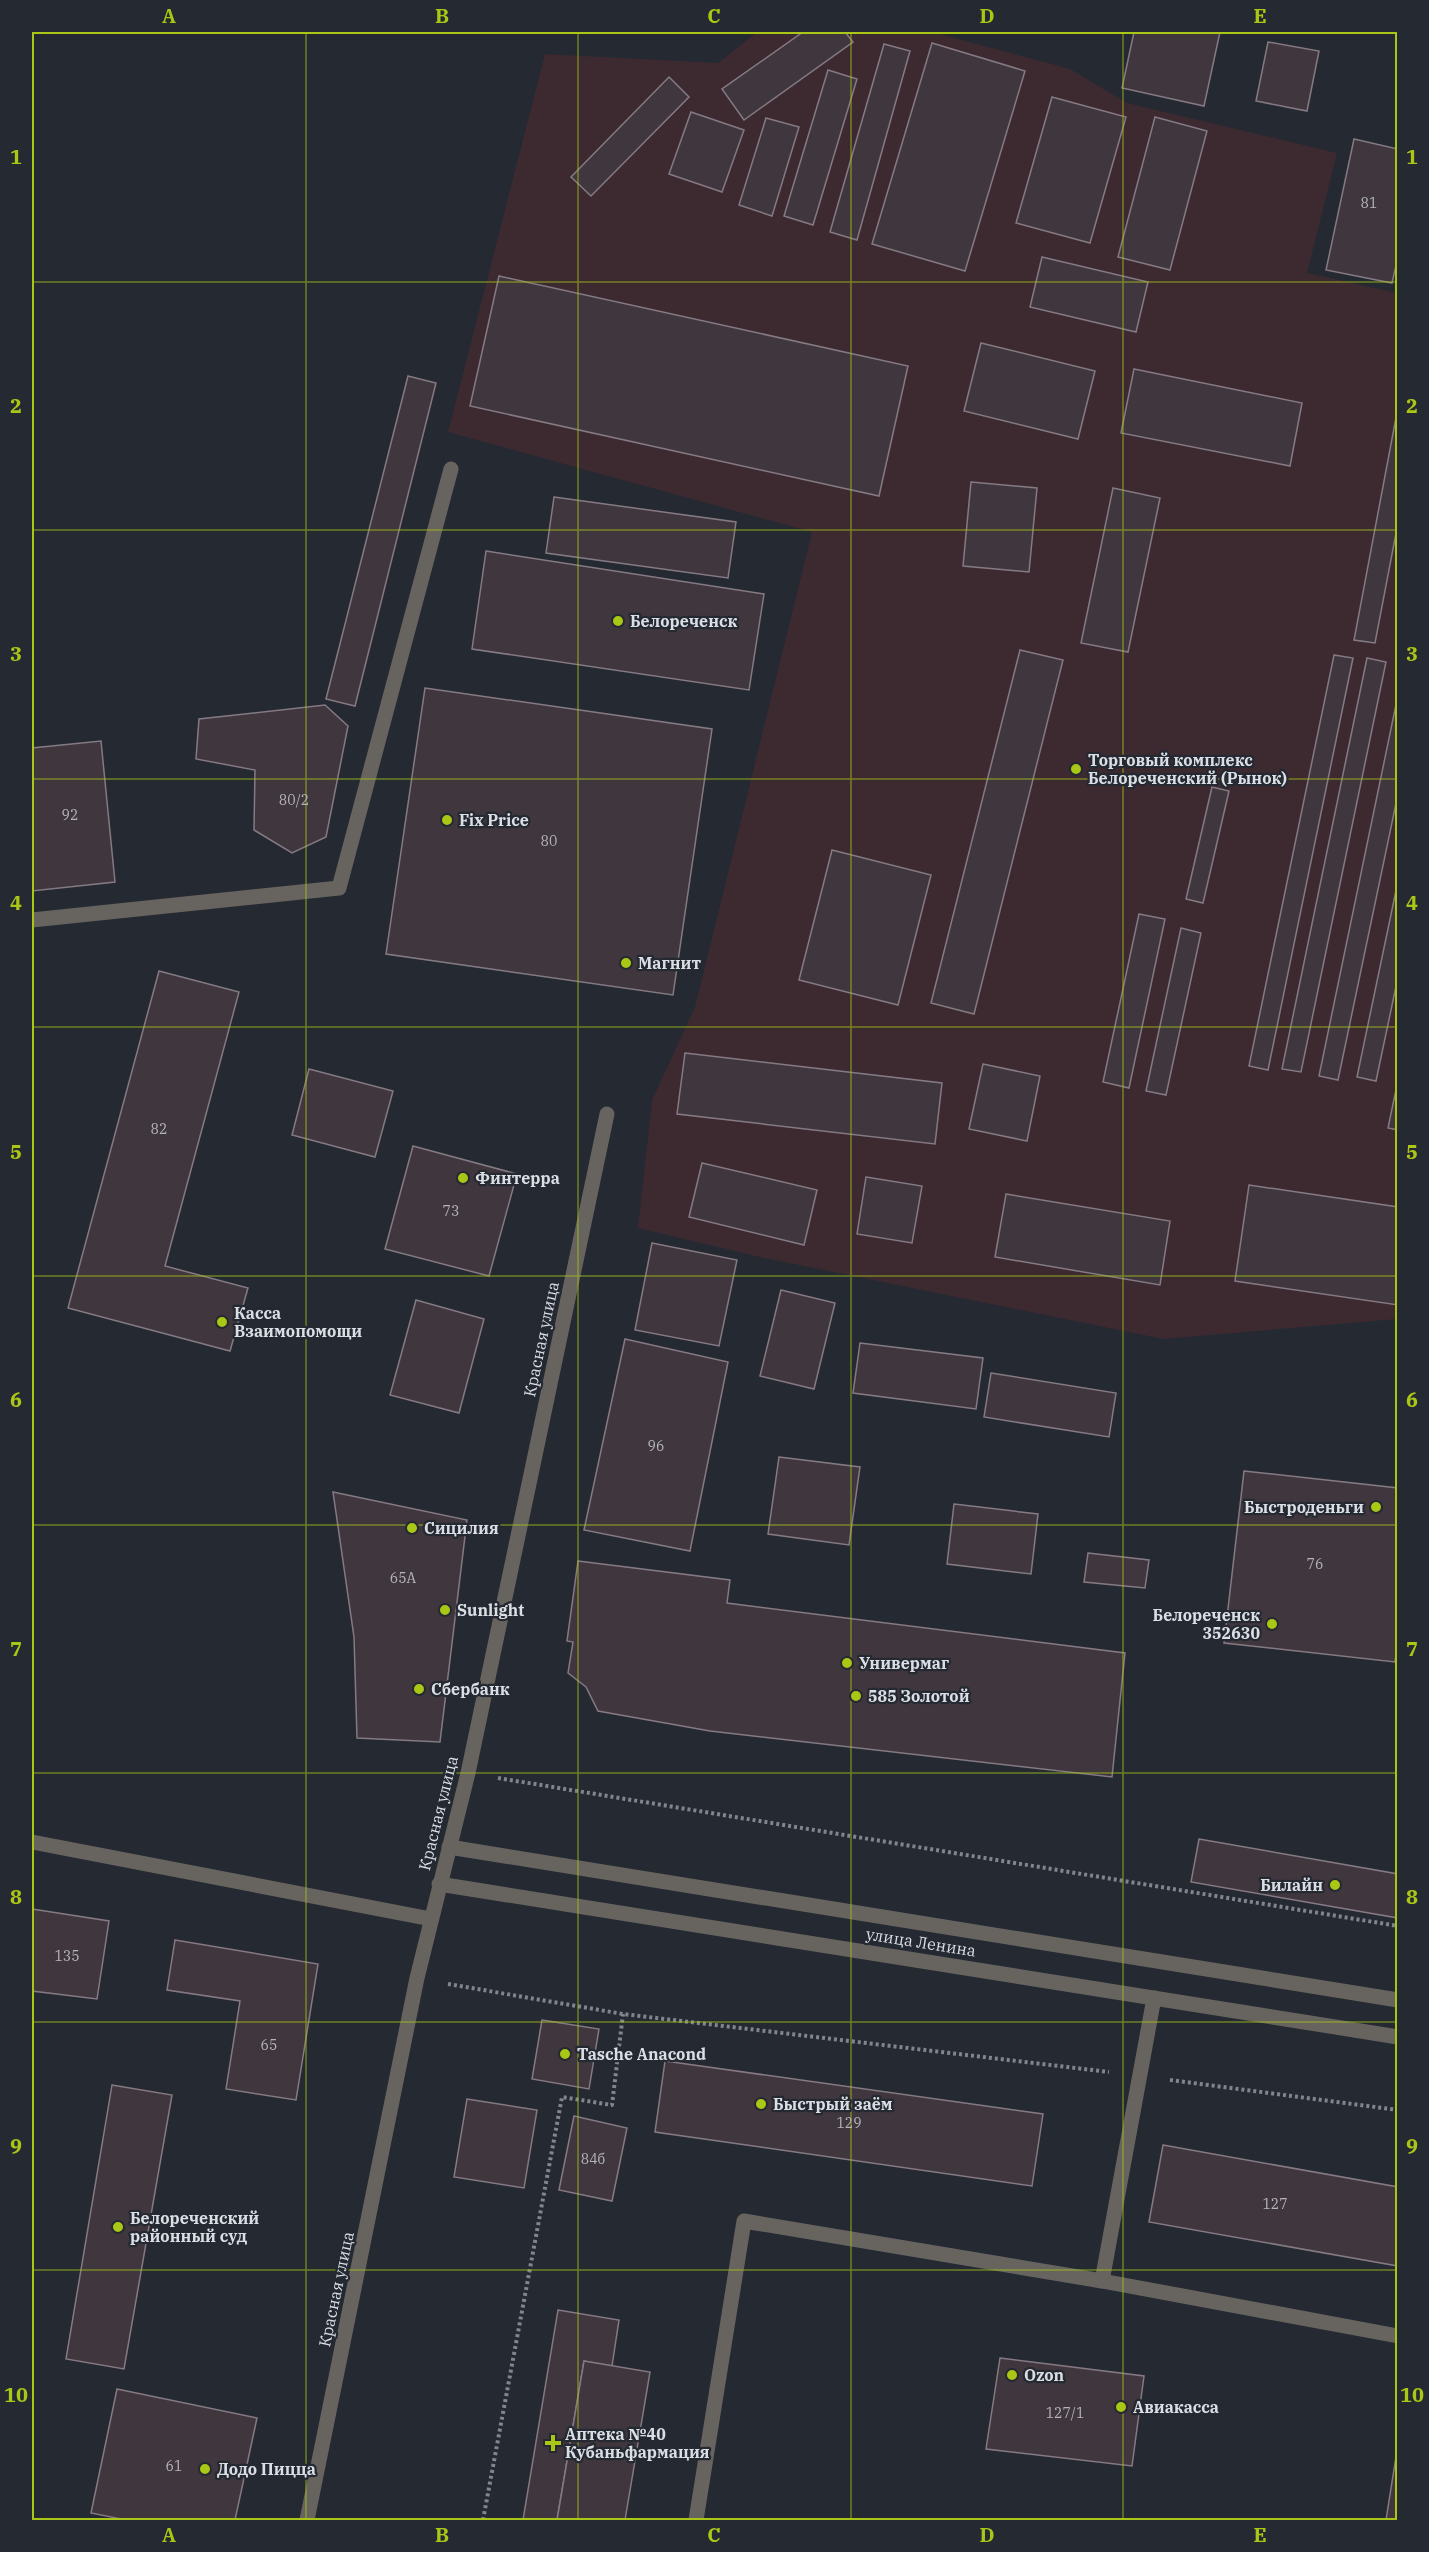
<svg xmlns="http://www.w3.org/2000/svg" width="1429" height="2552" font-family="'IBM Plex Serif',serif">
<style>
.commercial{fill:#3d2a31}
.building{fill:#40373e;stroke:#857a83;stroke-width:1.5}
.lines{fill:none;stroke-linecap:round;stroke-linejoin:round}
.path{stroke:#81858d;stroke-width:4;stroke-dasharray:3 3;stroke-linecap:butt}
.minor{stroke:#67645f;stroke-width:15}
.grid{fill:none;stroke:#abc716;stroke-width:1.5;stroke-opacity:0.55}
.poi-dot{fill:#abc716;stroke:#242932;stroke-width:2}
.labels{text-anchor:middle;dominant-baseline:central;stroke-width:4.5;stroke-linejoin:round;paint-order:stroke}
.number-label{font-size:14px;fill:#b4b5bb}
.poi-label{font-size:16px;font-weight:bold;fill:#dbdfe5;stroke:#242932;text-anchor:start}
.street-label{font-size:16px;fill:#dbdfe5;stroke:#242932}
.neatline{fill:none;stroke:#abc716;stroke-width:2}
.grid-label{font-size:20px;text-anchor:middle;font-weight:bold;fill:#abc716}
</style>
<rect width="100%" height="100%" fill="#242932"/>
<polygon class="commercial" points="757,32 932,32 1070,69 1127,103 1337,153 1307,273 1397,293 1397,1319 1163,1339 760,1257 638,1228 652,1100 695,1007 812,532 448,432 545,54 718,63"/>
<g class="building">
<polygon points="803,32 845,32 853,42 744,120 722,89"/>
<polygon points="1134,32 1220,32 1204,106 1122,88"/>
<polygon points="1268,42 1319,51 1307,111 1256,101"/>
<polygon points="932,43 1025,71 965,271 872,244"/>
<polygon points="884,44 910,51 857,240 830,232"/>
<polygon points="828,70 857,79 813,225 784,216"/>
<polygon points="669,77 689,97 591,196 571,177"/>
<polygon points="1052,97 1126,117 1090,243 1016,223"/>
<polygon points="691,112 744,130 722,192 669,174"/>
<polygon points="1155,117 1207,131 1170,270 1118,257"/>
<polygon points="766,118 799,127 772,216 739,205"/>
<polygon points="1354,139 1398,149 1398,257 1392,283 1326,270"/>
<polygon points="1042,257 1148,282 1136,332 1030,307"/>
<polygon points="499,276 908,366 879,496 470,406"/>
<polygon points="981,343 1095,371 1078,439 964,411"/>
<polygon points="1134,369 1302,403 1290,466 1121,433"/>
<polygon points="408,376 436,383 355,706 326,699"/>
<polygon points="1398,407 1398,523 1375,643 1354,640"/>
<polygon points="971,482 1037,488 1029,572 963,566"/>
<polygon points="1113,488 1160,498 1128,652 1081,643"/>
<polygon points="554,497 736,522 728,578 546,553"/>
<polygon points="486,551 764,594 749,690 472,649"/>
<polygon points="1020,650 1063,660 974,1014 931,1003"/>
<polygon points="1334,655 1353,658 1268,1070 1249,1066"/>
<polygon points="1367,658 1386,662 1301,1072 1282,1069"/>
<polygon points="425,688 712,729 673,995 386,954"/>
<polygon points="1398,695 1398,794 1338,1080 1319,1076"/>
<polygon points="325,705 348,726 326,837 292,853 254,830 255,770 196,759 199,719"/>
<polygon points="101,741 115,882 32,891 32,748"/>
<polygon points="1212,787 1229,791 1203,903 1186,899"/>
<polygon points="832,850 931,875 898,1005 799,980"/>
<polygon points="1398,881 1398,977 1376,1081 1357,1077"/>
<polygon points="1139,914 1165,919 1129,1088 1103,1082"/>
<polygon points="1181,928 1201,933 1166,1095 1146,1091"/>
<polygon points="159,971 239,992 165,1266 248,1288 230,1351 68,1308"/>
<polygon points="685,1053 942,1083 935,1144 677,1114"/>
<polygon points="983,1064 1040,1076 1027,1141 969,1129"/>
<polygon points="309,1069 393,1091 375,1157 292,1135"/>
<polygon points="1398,1080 1398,1130 1388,1128"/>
<polygon points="413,1146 517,1174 489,1276 385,1249"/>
<polygon points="702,1163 817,1190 804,1245 689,1217"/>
<polygon points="866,1177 922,1186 912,1243 857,1234"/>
<polygon points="1249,1185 1398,1207 1398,1305 1235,1281"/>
<polygon points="1006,1194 1170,1221 1160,1285 995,1257"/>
<polygon points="652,1243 737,1260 719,1346 635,1330"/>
<polygon points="781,1290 835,1303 814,1389 760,1376"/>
<polygon points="416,1300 484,1319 459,1413 390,1395"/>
<polygon points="625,1339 728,1362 690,1551 584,1530"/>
<polygon points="860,1343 983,1358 976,1409 853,1393"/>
<polygon points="991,1373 1116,1393 1109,1437 984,1417"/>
<polygon points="779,1457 860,1467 849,1545 768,1534"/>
<polygon points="1244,1471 1398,1488 1398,1639 1395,1662 1224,1643"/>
<polygon points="333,1492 467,1520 440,1742 357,1738 354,1637"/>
<polygon points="954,1504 1038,1514 1031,1574 947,1564"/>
<polygon points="1088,1553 1149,1560 1145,1588 1084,1582"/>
<polygon points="578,1561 730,1580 727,1603 1125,1653 1112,1777 710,1731 598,1711 586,1687 568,1673 573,1642 567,1641"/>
<polygon points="1199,1839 1398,1874 1398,1918 1191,1882"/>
<polygon points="32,1909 109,1921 97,1999 32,1991"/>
<polygon points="175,1940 318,1964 296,2100 226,2089 240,2001 167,1990"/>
<polygon points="542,2020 599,2029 589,2089 532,2079"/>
<polygon points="665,2061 1043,2114 1032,2186 655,2132"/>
<polygon points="112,2085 172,2095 124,2369 66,2359"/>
<polygon points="467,2099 537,2110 524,2188 454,2177"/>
<polygon points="574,2116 627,2128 612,2201 559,2190"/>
<polygon points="1163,2145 1398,2187 1398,2266 1149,2222"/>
<polygon points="558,2310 619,2320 612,2366 584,2361 557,2520 523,2520"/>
<polygon points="1000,2358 1144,2376 1132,2466 986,2449"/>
<polygon points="584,2361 650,2372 625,2520 557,2520"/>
<polygon points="117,2389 257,2418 235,2520 126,2520 91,2513"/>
<polygon points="1398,2444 1398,2520 1386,2520"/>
</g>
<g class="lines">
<g class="path">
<polyline points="498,1778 1398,1926"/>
<polyline points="448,1984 623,2014 1109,2072"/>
<polyline points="1170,2080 1398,2110"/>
<polyline points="483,2520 562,2097 612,2105 623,2014"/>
</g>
<g class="minor">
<polyline points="32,920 339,888 451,469"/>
<polyline points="32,1842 431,1919"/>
<polyline points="449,1847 1398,2000"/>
<polyline points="439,1884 1398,2037"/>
<polyline points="1154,1998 1102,2281 1398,2336"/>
<polyline points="307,2520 417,1978 468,1773 607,1114"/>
<polyline points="696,2520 744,2221 1102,2281"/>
</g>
</g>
<path class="grid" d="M306 32V2520M578 32V2520M851 32V2520M1123 32V2520M32 282H1398M32 530H1398M32 779H1398M32 1027H1398M32 1276H1398M32 1525H1398M32 1773H1398M32 2022H1398M32 2270H1398"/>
<g class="poi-dot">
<circle cx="618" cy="621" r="6"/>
<circle cx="1076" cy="769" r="6"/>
<circle cx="447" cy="820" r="6"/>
<circle cx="626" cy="963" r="6"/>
<circle cx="463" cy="1178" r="6"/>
<circle cx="222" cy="1322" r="6"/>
<circle cx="1376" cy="1507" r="6"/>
<circle cx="412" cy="1528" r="6"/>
<circle cx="445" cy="1610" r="6"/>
<circle cx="1272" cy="1624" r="6"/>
<circle cx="847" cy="1663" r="6"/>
<circle cx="419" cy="1689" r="6"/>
<circle cx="856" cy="1696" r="6"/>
<circle cx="1335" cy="1885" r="6"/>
<circle cx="565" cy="2054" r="6"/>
<circle cx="761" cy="2104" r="6"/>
<circle cx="118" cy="2227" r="6"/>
<circle cx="1012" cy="2375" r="6"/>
<circle cx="1121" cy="2407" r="6"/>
<path d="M550 2434h6v6h6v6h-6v6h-6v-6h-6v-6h6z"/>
<circle cx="205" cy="2469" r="6"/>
</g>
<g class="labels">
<g class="number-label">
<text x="1369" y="203">81</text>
<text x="294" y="800">80/2</text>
<text x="70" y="815">92</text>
<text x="549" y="841">80</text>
<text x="159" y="1129">82</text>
<text x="451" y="1211">73</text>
<text x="656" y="1446">96</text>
<text x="1315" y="1564">76</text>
<text x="403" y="1578">65А</text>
<text x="67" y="1956">135</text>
<text x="269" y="2045">65</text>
<text x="849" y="2123">129</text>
<text x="593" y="2159">84б</text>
<text x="1275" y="2204">127</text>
<text x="1065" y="2413">127/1</text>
<text x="174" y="2466">61</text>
</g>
<g class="poi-label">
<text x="630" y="621">Белореченск</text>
<text x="1088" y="760">Торговый комплекс<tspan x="1088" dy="18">Белореченский (Рынок)</tspan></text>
<text x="459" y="820">Fix Price</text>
<text x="638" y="963">Магнит</text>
<text x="475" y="1178">Финтерра</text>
<text x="234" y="1313">Касса<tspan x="234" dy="18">Взаимопомощи</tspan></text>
<text x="1364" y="1507" text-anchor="end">Быстроденьги</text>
<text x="424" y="1528">Сицилия</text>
<text x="457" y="1610">Sunlight</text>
<text x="1260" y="1615" text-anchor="end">Белореченск<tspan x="1260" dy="18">352630</tspan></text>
<text x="859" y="1663">Универмаг</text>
<text x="431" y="1689">Сбербанк</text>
<text x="868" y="1696">585 Золотой</text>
<text x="1323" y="1885" text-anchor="end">Билайн</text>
<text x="577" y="2054">Tasche Anacond</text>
<text x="773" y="2104">Быстрый заём</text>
<text x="130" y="2218">Белореченский<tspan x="130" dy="18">районный суд</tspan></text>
<text x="1024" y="2375">Ozon</text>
<text x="1133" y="2407">Авиакасса</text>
<text x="565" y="2434">Аптека №40<tspan x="565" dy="18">Кубаньфармация</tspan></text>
<text x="217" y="2469">Додо Пицца</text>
</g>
<g class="street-label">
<text transform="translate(541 1339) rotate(-78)">Красная улица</text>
<text transform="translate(438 1813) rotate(-76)">Красная улица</text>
<text transform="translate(921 1942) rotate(9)">улица Ленина</text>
<text transform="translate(336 2289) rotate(-78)">Красная улица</text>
</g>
</g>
<rect width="1429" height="2552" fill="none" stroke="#242932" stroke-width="66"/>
<rect x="33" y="33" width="1363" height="2486" class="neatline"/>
<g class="grid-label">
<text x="169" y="23">A</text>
<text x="442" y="23">B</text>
<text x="714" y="23">C</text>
<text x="987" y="23">D</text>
<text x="1260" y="23">E</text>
<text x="16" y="164">1</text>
<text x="1412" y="164">1</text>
<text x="16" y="413">2</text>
<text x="1412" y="413">2</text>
<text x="16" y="661">3</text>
<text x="1412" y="661">3</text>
<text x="16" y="910">4</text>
<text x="1412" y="910">4</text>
<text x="16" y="1159">5</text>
<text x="1412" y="1159">5</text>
<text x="16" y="1407">6</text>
<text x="1412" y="1407">6</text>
<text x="16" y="1656">7</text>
<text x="1412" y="1656">7</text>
<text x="16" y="1904">8</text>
<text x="1412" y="1904">8</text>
<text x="16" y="2153">9</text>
<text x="1412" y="2153">9</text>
<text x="16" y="2402">10</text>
<text x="1412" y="2402">10</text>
<text x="169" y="2542">A</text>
<text x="442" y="2542">B</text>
<text x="714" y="2542">C</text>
<text x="987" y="2542">D</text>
<text x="1260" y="2542">E</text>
</g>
</svg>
